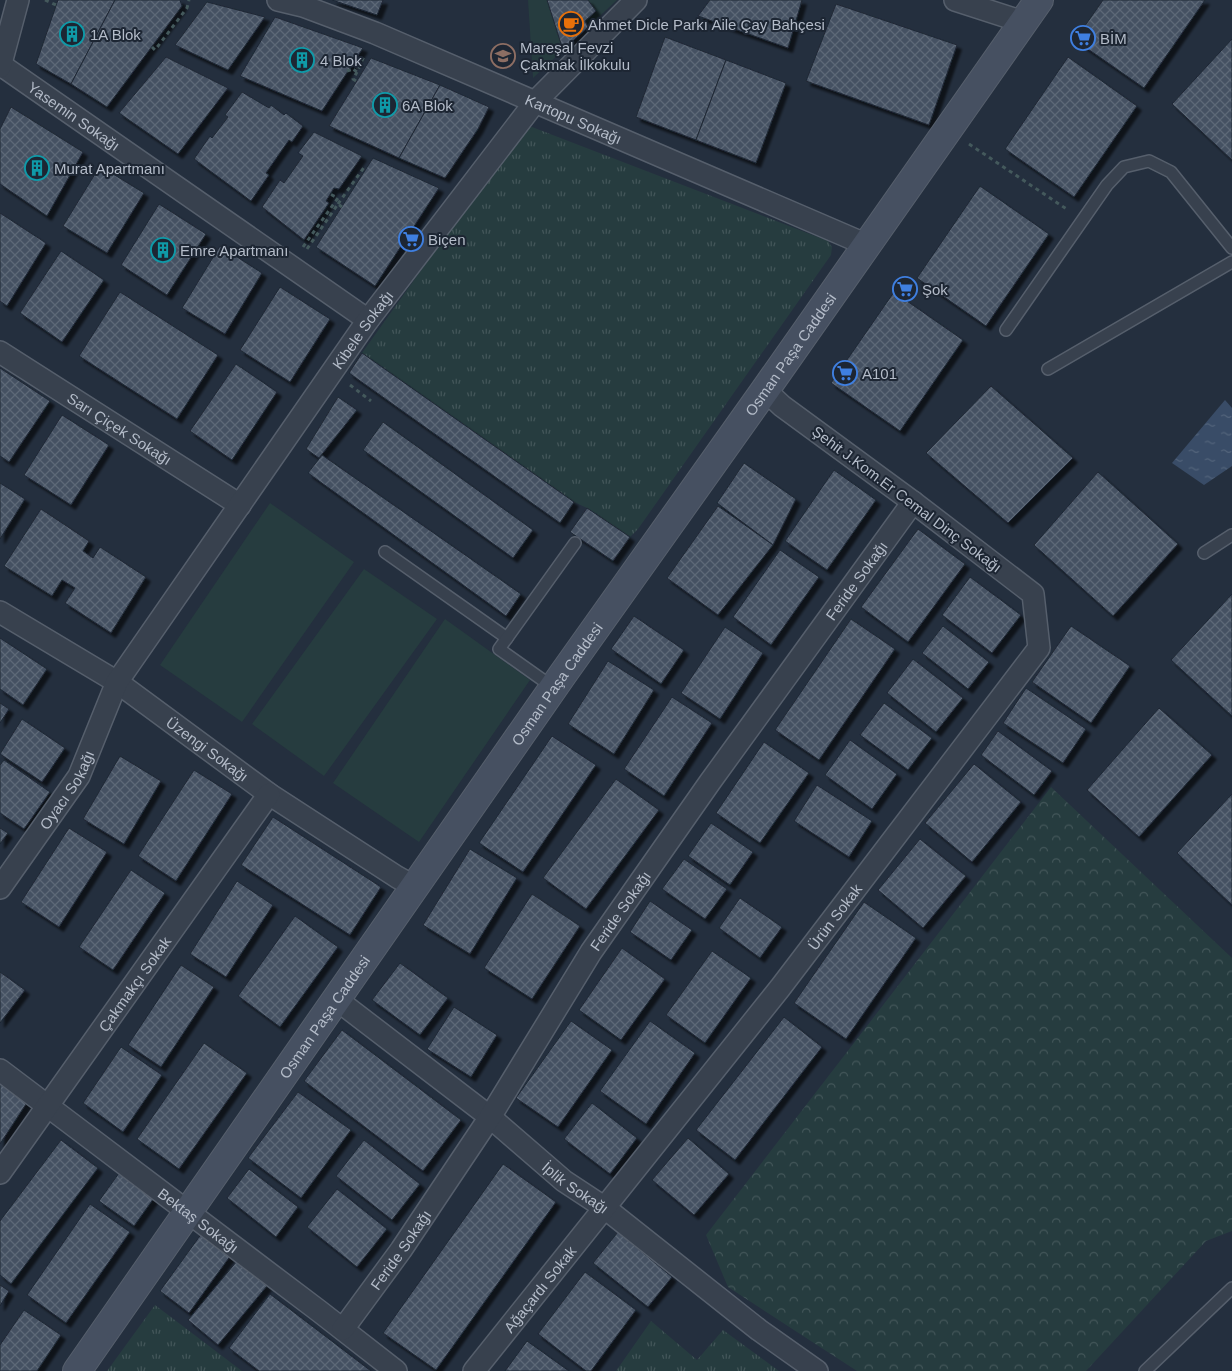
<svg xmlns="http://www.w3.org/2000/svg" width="1232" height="1371" font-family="Helvetica,sans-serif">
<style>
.grass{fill:url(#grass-tufts)}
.forest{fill:url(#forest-crowns)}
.park{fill:#263c3f}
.water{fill:url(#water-ripples)}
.building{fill:url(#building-cross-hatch);stroke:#1f2835;filter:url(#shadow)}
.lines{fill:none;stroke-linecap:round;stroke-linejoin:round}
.lane-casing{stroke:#565f6c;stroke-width:14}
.street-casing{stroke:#565f6c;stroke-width:24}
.secondary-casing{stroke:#565f6c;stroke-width:30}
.path{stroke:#44595c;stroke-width:3;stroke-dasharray:4 4;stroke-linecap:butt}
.lane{stroke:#38414e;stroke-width:11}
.street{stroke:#38414e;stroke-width:21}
.secondary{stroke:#465061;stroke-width:28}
.labels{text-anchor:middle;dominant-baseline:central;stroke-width:4;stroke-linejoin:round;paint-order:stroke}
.poi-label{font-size:15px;fill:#b4bcc9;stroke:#1d2633;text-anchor:start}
.street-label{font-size:15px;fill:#b4bcc9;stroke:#1d2633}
</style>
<defs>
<pattern id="grass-tufts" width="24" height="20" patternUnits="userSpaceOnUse" patternTransform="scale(1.25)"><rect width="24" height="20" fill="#263c3f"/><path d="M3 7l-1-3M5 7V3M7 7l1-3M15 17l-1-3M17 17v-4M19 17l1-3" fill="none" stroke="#435659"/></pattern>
<pattern id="forest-crowns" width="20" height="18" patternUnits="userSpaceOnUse" patternTransform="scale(1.25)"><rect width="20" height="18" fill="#263c3f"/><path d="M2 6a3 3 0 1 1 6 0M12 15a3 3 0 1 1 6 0" fill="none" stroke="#435659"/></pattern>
<pattern id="water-ripples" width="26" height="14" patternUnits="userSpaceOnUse" patternTransform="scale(1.25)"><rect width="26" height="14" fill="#394c67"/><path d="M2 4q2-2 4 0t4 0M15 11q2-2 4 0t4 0" fill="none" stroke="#53647b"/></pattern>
<pattern id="building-cross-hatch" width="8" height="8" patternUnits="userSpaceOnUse" patternTransform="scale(1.25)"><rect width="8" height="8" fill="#455162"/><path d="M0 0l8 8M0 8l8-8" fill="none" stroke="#5d6877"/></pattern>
<filter id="shadow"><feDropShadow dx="4.5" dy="4.5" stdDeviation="1" flood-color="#0009"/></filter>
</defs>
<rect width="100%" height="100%" fill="#242f3e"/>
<g class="grass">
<polygon points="532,127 828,241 832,247 831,255 638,529 630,537 587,508 574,502 362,353 522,129"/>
<polygon points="155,1305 242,1371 107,1371"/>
<polygon points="651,1321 697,1360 723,1330 779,1371 616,1371"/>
</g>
<polygon class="forest" points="1051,787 1232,958 1232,1231 1206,1241 1086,1371 857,1371 728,1287 706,1235"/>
<g class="park">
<polygon points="528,0 617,0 533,78"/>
<polygon points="270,503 354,562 242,722 160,665"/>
<polygon points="364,569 437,619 324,776 252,724"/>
<polygon points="445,619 530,680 419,842 333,783"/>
</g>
<polygon class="water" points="1225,400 1232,408 1232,466 1204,485 1172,463"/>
<g class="building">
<polygon points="58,0 115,0 71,84 36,64"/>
<polygon points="115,0 180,0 182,6 107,107 71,84"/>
<polygon points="332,0 383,0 377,15"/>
<polygon points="547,0 588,0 596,11 585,21 588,27 563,50"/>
<polygon points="710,0 802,0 788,48 698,16"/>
<polygon points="1103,0 1205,0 1144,88 1075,40"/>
<polygon points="207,2 265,17 228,70 175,45"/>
<polygon points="836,4 957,45 929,125 806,81"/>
<polygon points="275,17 363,48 322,111 240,76"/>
<polygon points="665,37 726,60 696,140 636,117"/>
<polygon points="1232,39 1232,160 1172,104"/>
<polygon points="166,57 228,88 178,154 119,113"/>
<polygon points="1068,57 1137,106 1074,197 1005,149"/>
<polygon points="371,58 440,85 399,158 329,126"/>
<polygon points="726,60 786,83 756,163 696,140"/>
<polygon points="440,85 489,107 478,129 445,178 399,158"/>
<polygon points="242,92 269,108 271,105 284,115 286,113 303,126 292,142 289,140 266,173 269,175 251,201 194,159 210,136 212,138 228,117 225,115"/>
<polygon points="11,107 83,152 47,216 0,184 0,129"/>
<polygon points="314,132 362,156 339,189 334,188 326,201 329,203 304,240 262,207 280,180 284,183 303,156 298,153"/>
<polygon points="373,158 439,188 375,286 316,247"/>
<polygon points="100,166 144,193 107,253 63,226"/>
<polygon points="980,186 1049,234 986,326 917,278"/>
<polygon points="159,204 206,234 167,295 121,265"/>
<polygon points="0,213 46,243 7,306 0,301"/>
<polygon points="220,246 262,273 225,334 182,308"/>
<polygon points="61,251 104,280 62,342 20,313"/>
<polygon points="280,287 330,319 290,382 240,350"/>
<polygon points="120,292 218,355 177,419 79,356"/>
<polygon points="894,292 963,340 900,431 831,383"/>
<polygon points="362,353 574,502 560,523 349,373"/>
<polygon points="236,364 277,392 232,460 190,431"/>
<polygon points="0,368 50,401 9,462 0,456"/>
<polygon points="991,386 1073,458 1008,523 926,453"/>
<polygon points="338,397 357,410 319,458 306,449"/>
<polygon points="62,415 109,445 71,505 24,475"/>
<polygon points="383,422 533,530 513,558 363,450"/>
<polygon points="322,455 521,594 506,616 308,473"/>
<polygon points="744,463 796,499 773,545 717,503"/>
<polygon points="834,470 876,500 827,570 785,541"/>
<polygon points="1098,472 1178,544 1113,616 1034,545"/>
<polygon points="0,483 25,499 0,539"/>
<polygon points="718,506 773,545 718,615 667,578"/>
<polygon points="587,508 630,537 613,561 570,532"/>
<polygon points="41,509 89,541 83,551 93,558 100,547 146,577 111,633 65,603 75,588 62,580 52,596 4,566"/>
<polygon points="918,529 965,564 908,642 861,607"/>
<polygon points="780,550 819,577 771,645 733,617"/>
<polygon points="970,577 1021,615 992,653 942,615"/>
<polygon points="1232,594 1232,716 1171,660"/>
<polygon points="634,616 684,650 661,684 611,649"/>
<polygon points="851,619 895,649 819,760 775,730"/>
<polygon points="943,626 989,662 968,689 922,653"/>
<polygon points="1071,626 1130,666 1091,723 1032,682"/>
<polygon points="725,627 763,653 720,719 681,693"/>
<polygon points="0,638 47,669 23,705 0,689"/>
<polygon points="913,659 963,698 936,732 887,693"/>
<polygon points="608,661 654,690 614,754 568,724"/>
<polygon points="1026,688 1086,729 1063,763 1003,723"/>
<polygon points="672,697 712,723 664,796 624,769"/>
<polygon points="0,703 9,709 0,723"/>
<polygon points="884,703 932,738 908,770 860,735"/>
<polygon points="1159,708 1212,755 1139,837 1087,790"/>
<polygon points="22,719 65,748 42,782 0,754"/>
<polygon points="998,731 1052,771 1034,795 981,755"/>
<polygon points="552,736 596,765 523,872 479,843"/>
<polygon points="850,740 897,774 872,809 825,775"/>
<polygon points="764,742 809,773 760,843 716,813"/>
<polygon points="120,756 161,781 124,844 83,819"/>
<polygon points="4,760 50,792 24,829 0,813 0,765"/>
<polygon points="974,764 1021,802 972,862 925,823"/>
<polygon points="194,770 232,794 176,881 138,856"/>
<polygon points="616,779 659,810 586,909 543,878"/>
<polygon points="817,785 872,821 849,857 794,821"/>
<polygon points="1232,794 1232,905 1177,853"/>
<polygon points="273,817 381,887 350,935 241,865"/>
<polygon points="711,823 753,852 730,885 688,856"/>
<polygon points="0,828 8,833 0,844"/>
<polygon points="69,828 107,852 59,927 21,902"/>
<polygon points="920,839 966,876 923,928 878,890"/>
<polygon points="470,849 517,878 470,954 423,925"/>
<polygon points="684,859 727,889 705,919 662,889"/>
<polygon points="131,870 165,893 113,970 79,947"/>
<polygon points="237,881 273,905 226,977 190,954"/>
<polygon points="532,894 580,926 532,999 484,968"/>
<polygon points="740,898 782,927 760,958 719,928"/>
<polygon points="650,901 692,930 671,960 630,932"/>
<polygon points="864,902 916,938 846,1039 794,1003"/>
<polygon points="295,916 338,947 280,1027 238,996"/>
<polygon points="622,948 665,979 621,1040 579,1010"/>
<polygon points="712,951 751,978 705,1043 666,1015"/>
<polygon points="400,963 448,998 420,1035 372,1000"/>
<polygon points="181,965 214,987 161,1067 128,1045"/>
<polygon points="0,972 25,990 0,1023"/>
<polygon points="454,1007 497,1035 471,1077 427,1049"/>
<polygon points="784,1017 822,1047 735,1160 696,1130"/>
<polygon points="571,1021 612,1050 558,1127 516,1098"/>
<polygon points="650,1021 695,1053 646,1124 600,1091"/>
<polygon points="342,1030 461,1120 423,1171 304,1081"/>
<polygon points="204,1043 247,1073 179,1169 137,1139"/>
<polygon points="121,1047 162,1075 123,1132 83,1103"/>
<polygon points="0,1083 28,1101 0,1144"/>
<polygon points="298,1092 351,1130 301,1198 248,1158"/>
<polygon points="592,1103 637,1138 610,1174 564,1139"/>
<polygon points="688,1138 729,1174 694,1215 652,1180"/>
<polygon points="61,1140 98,1168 11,1284 0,1275 0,1221"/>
<polygon points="364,1140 420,1184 392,1220 336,1176"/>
<polygon points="503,1164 556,1202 436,1370 383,1333"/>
<polygon points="249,1169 298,1207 276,1237 227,1198"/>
<polygon points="119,1173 154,1198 134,1226 99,1201"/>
<polygon points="337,1189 387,1229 357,1267 307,1227"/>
<polygon points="90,1204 130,1232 66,1323 27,1295"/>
<polygon points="618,1232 672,1277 648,1307 593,1263"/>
<polygon points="202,1233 231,1255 189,1313 160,1291"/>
<polygon points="237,1261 267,1286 218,1345 188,1320"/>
<polygon points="585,1272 636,1310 591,1371 586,1371 538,1334"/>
<polygon points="0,1285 9,1291 0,1306"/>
<polygon points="270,1294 371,1371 259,1371 229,1348"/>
<polygon points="24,1310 61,1335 37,1371 0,1371 0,1345"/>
<polygon points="527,1341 569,1371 505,1371"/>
</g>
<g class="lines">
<defs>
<g id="lane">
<polyline points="1006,330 1107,185 1124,167 1149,161 1171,172 1232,248"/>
<polyline points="1048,369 1232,262"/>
<polyline points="385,552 507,638"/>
<polyline points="1204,553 1232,535"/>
<polyline points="554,688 499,649 575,543"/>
<polyline points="1145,1371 1232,1288"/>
</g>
<g id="street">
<path id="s1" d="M278 0 303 6 375 33 867 245"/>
<polyline points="955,0 1023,22"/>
<path id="s2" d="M1 65 368 320"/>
<polyline points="0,67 18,0"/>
<path id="s3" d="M0 352 240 505"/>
<path id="s4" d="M0 612 117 682 269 794 397 877 415 887"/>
<path id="s5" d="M0 888 79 776 117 682 368 320 535 102 636 0"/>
<path id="s6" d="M336 999 490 1117 564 1181 605 1208 759 1330 817 1371"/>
<path id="s7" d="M0 1070 319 1311 396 1371"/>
<path id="s8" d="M0 1173 269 794"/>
<path id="s9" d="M343 1329 401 1250 490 1117 591 952 710 782 913 502"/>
<path id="s10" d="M474 1371 780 988 1039 648 1033 594 913 502 782 406 765 390"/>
</g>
<g id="secondary">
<path id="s11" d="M77 1371 563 674 765 390 1039 0"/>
</g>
</defs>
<use href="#lane" class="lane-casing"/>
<use href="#street" class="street-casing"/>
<use href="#secondary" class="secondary-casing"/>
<g class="path">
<polyline points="45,0 56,5"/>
<polyline points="152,47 155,50 187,8 189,0"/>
<polyline points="359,65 353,69 357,72 365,54"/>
<polyline points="347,71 353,69"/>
<polyline points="356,81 353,79 357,72"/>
<polyline points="969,144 1068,210"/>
<polyline points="338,204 365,166"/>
<polyline points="303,247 338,198 330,194"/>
<polyline points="307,249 338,204 342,207"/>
<polyline points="350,385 371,401"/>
</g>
<use href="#lane" class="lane"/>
<use href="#street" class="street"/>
<use href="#secondary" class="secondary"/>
</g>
<defs>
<symbol id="cafe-ring" viewBox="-11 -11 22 22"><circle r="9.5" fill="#1d2633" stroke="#e8710a" stroke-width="1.5"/><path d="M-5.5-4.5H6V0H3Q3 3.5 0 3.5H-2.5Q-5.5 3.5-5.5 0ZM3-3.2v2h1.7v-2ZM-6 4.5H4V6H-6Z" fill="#e8710a"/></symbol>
<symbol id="building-ring" viewBox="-11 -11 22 22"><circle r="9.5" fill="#1d2633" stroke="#0f9aa8" stroke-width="1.5"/><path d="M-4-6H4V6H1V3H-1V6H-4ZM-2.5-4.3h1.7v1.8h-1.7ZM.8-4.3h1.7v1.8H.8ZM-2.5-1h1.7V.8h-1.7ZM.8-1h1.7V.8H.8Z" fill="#0f9aa8"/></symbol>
<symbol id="supermarket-ring" viewBox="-11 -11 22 22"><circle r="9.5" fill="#1d2633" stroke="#3f7fe0" stroke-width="1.5"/><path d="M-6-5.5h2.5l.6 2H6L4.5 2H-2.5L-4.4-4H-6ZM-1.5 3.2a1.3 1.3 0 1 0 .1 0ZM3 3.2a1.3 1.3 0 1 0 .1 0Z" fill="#3f7fe0"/></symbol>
<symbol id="school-ring" viewBox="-11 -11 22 22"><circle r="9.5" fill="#1d2633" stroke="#8d6e63" stroke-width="1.5"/><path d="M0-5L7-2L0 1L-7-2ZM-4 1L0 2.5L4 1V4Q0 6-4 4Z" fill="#8d6e63"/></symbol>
</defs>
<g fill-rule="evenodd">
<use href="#cafe-ring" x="557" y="10" width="28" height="28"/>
<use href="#building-ring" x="58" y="20" width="28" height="28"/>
<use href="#supermarket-ring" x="1069" y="24" width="28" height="28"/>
<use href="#school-ring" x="489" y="42" width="28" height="28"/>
<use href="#building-ring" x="288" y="46" width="28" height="28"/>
<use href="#building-ring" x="371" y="91" width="28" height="28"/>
<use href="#building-ring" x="23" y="154" width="28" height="28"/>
<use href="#supermarket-ring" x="397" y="225" width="28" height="28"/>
<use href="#building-ring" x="149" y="236" width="28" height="28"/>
<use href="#supermarket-ring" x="891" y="275" width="28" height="28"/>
<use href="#supermarket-ring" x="831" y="359" width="28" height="28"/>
</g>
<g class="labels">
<g class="poi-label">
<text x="588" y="24">Ahmet Dicle Parkı Aile Çay Bahçesi</text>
<text x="90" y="34">1A Blok</text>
<text x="1100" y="38">BİM</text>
<text x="520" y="47">Mareşal Fevzi<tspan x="520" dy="17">Çakmak İlkokulu</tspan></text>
<text x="320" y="60">4 Blok</text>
<text x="402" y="105">6A Blok</text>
<text x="54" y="168">Murat Apartmanı</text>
<text x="428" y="239">Biçen</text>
<text x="180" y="250">Emre Apartmanı</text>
<text x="922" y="289">Şok</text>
<text x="862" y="373">A101</text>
</g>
<g class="street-label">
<text stroke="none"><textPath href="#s2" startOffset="89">Yasemin Sokağı</textPath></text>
<text stroke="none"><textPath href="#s1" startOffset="319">Kartopu Sokağı</textPath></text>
<text stroke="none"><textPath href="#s5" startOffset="668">Kibele Sokağı</textPath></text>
<text stroke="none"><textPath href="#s11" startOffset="1242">Osman Paşa Caddesi</textPath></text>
<text stroke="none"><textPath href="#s3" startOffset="142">Sarı Çiçek Sokağı</textPath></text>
<text transform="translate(907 499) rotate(37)">Şehit J.Kom.Er Cemal Dinç Sokağı</text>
<text stroke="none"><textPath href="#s9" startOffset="908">Feride Sokağı</textPath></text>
<text stroke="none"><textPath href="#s11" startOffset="838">Osman Paşa Caddesi</textPath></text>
<text stroke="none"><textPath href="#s4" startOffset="249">Üzengi Sokağı</textPath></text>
<text stroke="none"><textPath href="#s5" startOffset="119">Oyacı Sokağı</textPath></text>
<text stroke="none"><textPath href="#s9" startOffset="502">Feride Sokağı</textPath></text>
<text stroke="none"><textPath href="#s10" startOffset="580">Ürün Sokak</textPath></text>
<text stroke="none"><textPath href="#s8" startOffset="232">Çakmakçı Sokak</textPath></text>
<text stroke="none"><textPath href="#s11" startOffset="432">Osman Paşa Caddesi</textPath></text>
<text stroke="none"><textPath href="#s6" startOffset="305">İplik Sokağı</textPath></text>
<text stroke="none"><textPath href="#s7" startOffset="249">Bektaş Sokağı</textPath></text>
<text stroke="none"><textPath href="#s9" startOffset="98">Feride Sokağı</textPath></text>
<text stroke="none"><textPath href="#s10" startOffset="105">Ağaçardı Sokak</textPath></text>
</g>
</g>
</svg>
